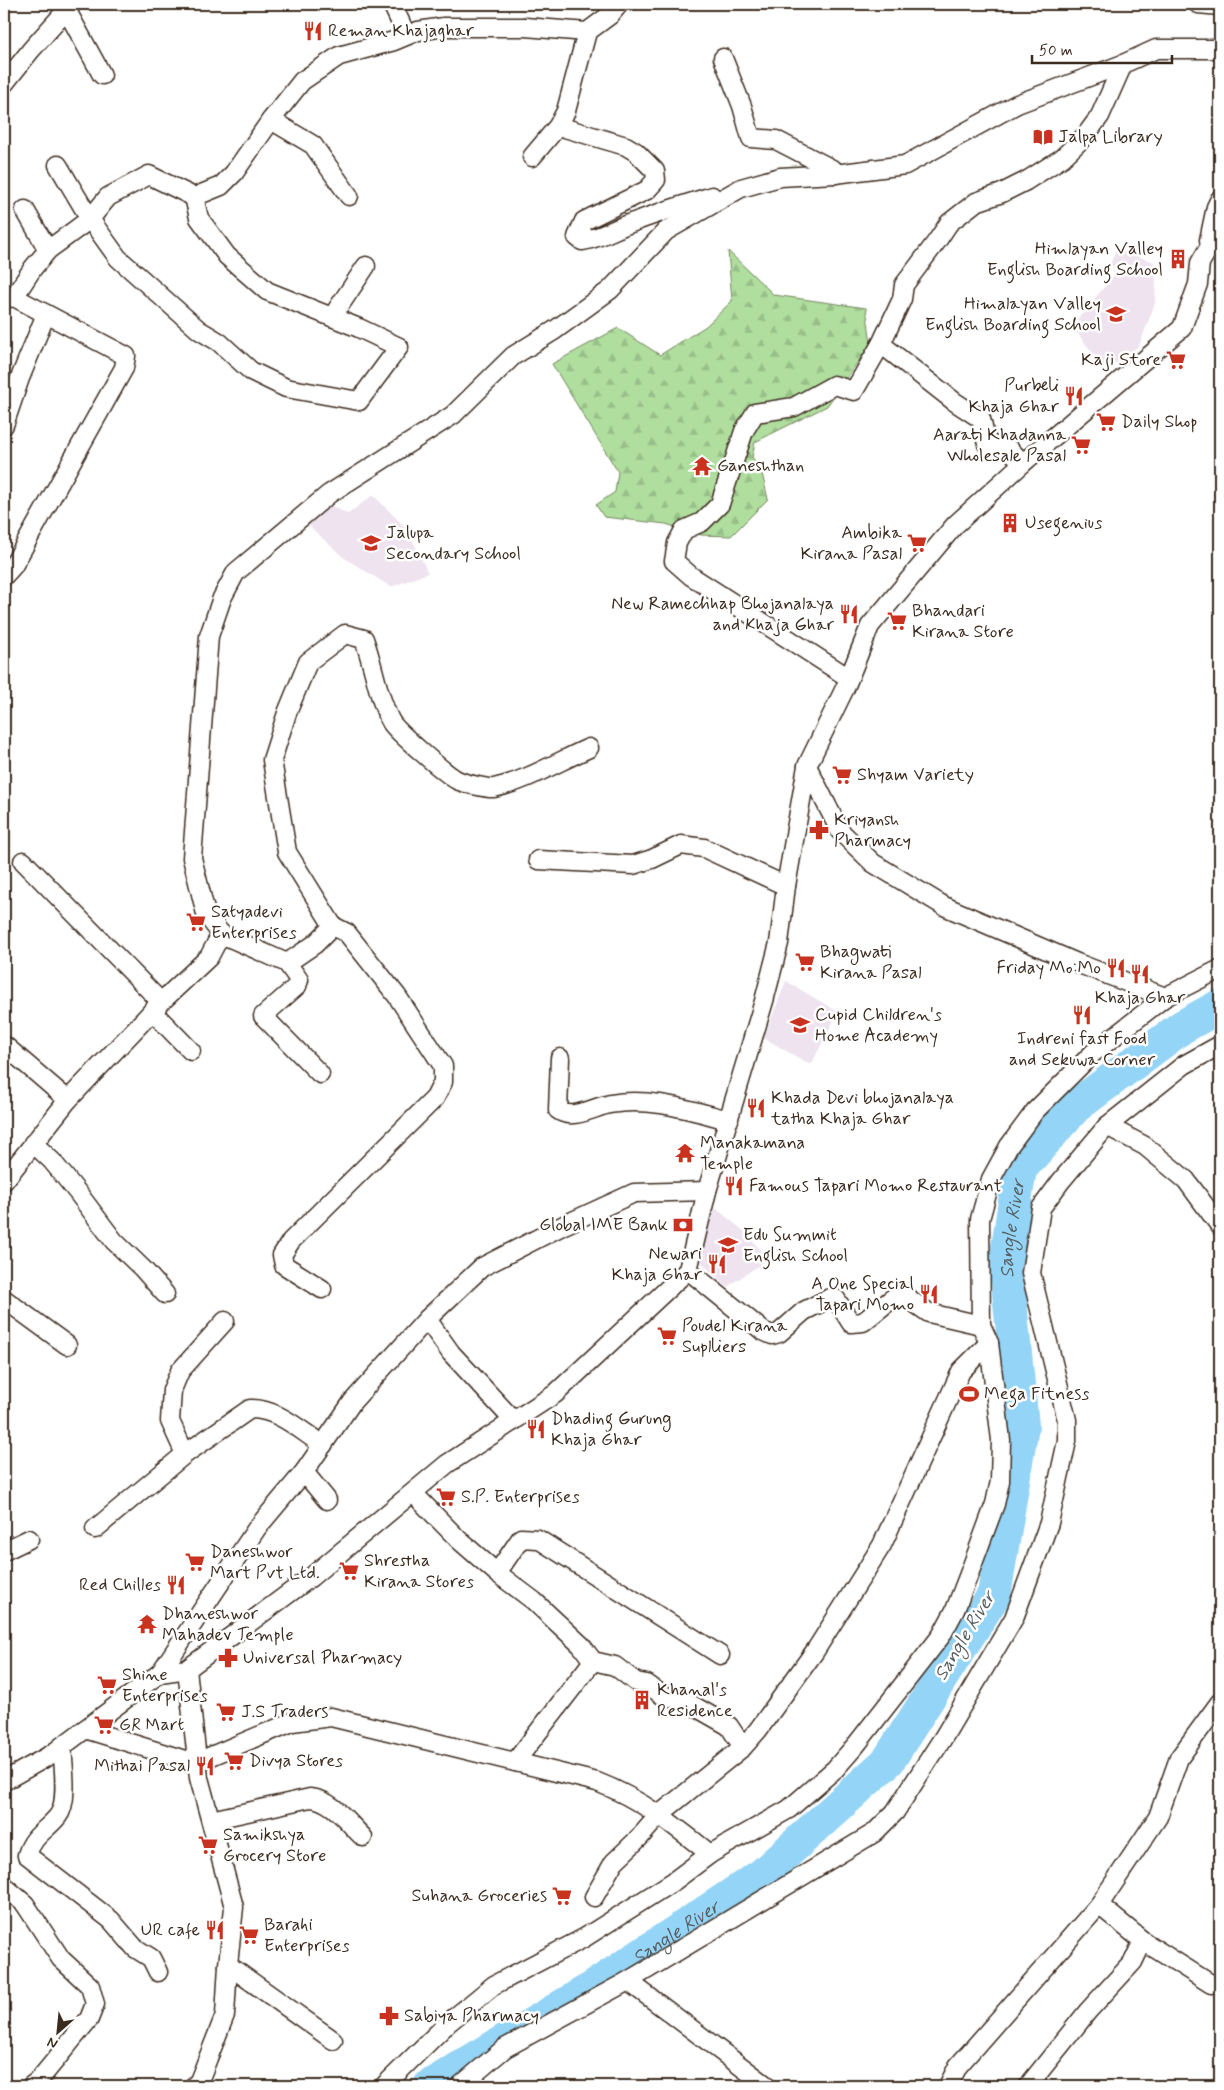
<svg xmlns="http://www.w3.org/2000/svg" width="1224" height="2090" font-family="Mynerve,sans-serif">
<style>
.built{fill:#eee3ef}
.forest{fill:url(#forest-firs);stroke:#75845e}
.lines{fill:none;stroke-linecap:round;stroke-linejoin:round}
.river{stroke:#94d4f6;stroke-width:34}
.street-casing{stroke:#3b2a1e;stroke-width:21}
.street{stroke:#fff;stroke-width:18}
.labels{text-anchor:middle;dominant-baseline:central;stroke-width:5;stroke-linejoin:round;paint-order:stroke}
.poi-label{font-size:18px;fill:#3b2a1e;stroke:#fff;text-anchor:start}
.water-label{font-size:19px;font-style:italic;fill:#565d5f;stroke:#fff}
</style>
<defs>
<pattern id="forest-firs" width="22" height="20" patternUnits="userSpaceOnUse" patternTransform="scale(1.25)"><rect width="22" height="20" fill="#afde9e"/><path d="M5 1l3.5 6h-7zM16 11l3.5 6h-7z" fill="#97bf88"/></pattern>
</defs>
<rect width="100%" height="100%" fill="#fff"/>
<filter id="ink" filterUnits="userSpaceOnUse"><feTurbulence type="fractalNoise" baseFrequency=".02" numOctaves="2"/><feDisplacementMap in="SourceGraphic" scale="10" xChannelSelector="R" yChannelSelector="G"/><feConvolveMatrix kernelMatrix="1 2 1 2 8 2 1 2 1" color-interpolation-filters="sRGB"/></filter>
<g filter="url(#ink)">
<g class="built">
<polygon points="1116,249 1154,262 1156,281 1155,303 1139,346 1106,370 1072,326 1119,269 1110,265"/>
<polygon points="373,495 407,529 428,573 391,587 343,557 305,522 328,504 348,514"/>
<polygon points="786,981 838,1012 811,1065 764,1038"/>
<polygon points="714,1207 745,1232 768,1259 727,1287 696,1257"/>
</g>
<polygon class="forest" points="728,251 774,295 866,308 871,343 827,406 755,442 752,457 761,469 768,499 731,536 701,535 666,524 604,517 596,505 615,492 618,472 552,364 618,328 660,355 706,326 732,301"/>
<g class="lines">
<path class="river" id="s1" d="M430 2086 589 1990 762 1875 888 1761 994 1595 1022 1426 1006 1260 1020 1169 1076 1106 1182 1027 1220 1006"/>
<defs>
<g id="street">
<polyline points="392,4 406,34"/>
<polyline points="1198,4 1220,6"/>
<polyline points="66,9 102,75"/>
<polyline points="723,58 742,106 751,138 776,140 834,170 835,174"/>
<polyline points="4,84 31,50 72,4"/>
<polyline points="271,120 313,145 349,196"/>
<path d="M558 126 626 146 636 152 655 171 656 180 647 190 584 221 577 237 582 241C597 239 609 232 623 226 652 215 682 205 712 196"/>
<polyline points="532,157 558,126 566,111 587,32"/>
<polyline points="58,165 90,219 118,258 199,330 219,342 251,371 286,388 359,401 399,347 359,328 267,291 227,256 199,218 194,197"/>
<polyline points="25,210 48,250"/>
<polyline points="4,299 14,297 33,268 48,250 90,219 108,197 149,175 194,197 221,186 234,173 271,120 302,81 339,56 394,41 418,31 444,27 525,27 587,32 610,15 619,4"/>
<polyline points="332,317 366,266"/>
<polyline points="881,344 955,402 981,419 987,444 1009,449 1023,463"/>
<polyline points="4,425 20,378 46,314"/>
<polyline points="4,576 13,566 124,368 126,356 14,297"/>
<polyline points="849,678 691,576 674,561 677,543 684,530 702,522 720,504 744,431 755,413 794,407 834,385 854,391 881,344 902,299 904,285 937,241 949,223 976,202 1002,193 1026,181 1062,158 1086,135 1100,116 1123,64"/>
<polyline points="807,766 840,831 873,863 944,906 1077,963 1165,997"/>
<polyline points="538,860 633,865 652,859 681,845 704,848 786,886"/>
<polyline points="23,861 161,1002"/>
<path d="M333 926 287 852 272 760 287 713 308 662 345 634 364 639C374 666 377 696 391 722 397 732 447 775 457 780 463 783 488 789 494 788 527 781 559 761 589 748"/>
<polyline points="221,934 287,963 315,944 333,926 347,933 397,996 443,1066 443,1082 435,1098 291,1241 282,1255 284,1265 322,1289"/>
<polyline points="287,963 299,980 297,986 263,1016 320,1074"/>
<polyline points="152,1011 191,1051"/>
<polyline points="4,1045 68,1100"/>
<polyline points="1220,1045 1184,1065 1107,1126 1145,1146 1186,1180 1220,1226"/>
<path d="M560 1058 558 1110C572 1121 594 1107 610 1104 651 1097 689 1110 729 1120"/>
<polyline points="33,1143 52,1161 78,1193 114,1241 143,1269 165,1294"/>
<polyline points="4,1181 68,1100 161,1002 209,957 221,934 206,914 192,858 209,636 222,598 236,572 329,494 453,415 513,356 555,330 610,290 666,231 741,188 780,177 835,174 905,165 1017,104 1123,64 1156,49 1220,49"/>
<polyline points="688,1270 763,1331 772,1335 779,1333 804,1311 830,1298 836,1299 851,1323 863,1322 893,1298 903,1295 929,1313 981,1325"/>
<polyline points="4,1299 67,1345"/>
<polyline points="427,1319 451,1353 514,1421"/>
<polyline points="185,1454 170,1421 172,1390 180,1371 225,1321"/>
<polyline points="304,1472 327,1500"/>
<polyline points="413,1493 459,1540 497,1573 534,1601 581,1645 593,1661 615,1666 636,1682 647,1684 662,1695 685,1701 729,1726 743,1747"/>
<path d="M95 1529 185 1454 250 1409C277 1408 301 1431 323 1445"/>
<polyline points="4,1551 29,1539"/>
<polyline points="497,1573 521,1538 538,1539 720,1655"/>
<polyline points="187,1669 199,1778 234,1907 228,1965 225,2015 199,2081 194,2086"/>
<polyline points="160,1673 257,1528 304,1472 353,1401 427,1319 482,1267 564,1225 634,1193 707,1191"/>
<polyline points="85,1729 198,1764"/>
<path d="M62 1746C63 1764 69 1802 58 1816 46 1831 33 1835 27 1855L111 1920 135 1948 151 1958 158 1972"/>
<path d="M197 1762 292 1722 331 1717 597 1782C641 1799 674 1825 710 1854"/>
<polyline points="515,1762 593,1661"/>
<polyline points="4,1781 52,1754 160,1673 187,1669 311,1577 447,1464 555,1394 688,1270 707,1191 764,1001 779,943 786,886 807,766 845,688 870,626 955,525 1023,463 1182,328 1198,284 1200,263 1211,244 1209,240 1216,207 1220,199"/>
<path d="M211 1820 310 1798C332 1799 348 1823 363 1837"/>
<polyline points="4,1886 25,1904 61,1959 90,1986 95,2004 89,2019 39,2080 31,2086"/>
<polyline points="594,1897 614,1862 639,1838 660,1814 743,1747 758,1730 815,1651 882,1545 961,1371 989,1343"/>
<polyline points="1099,1905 1143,1941 1211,1984"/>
<polyline points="228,1965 333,2040"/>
<polyline points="628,1981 767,2086"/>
<polyline points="384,2086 448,2023 494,1985 584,1938 674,1881 710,1854 789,1809 835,1769 856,1745 941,1636 955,1610 969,1574 995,1504 1000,1481 1001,1440 989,1343 981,1325 980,1219 991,1179 1009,1146 1035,1111 1093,1053 1165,997 1220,969"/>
<polyline points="460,2086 505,2048 628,1981 874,1833 895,1812 943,1738 1014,1618 1049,1523 1067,1441 1067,1420 1031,1273 1041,1208 1061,1181 1107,1126"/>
<polyline points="948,2086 958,2066 1099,1905 1158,1817 1179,1758 1220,1702"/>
<polyline points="1028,2086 1088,2011 1133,1962 1143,1941"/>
</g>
</defs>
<use href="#street" class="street-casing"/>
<use href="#street" class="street"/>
</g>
</g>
<defs>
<symbol id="restaurant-bare" viewBox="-9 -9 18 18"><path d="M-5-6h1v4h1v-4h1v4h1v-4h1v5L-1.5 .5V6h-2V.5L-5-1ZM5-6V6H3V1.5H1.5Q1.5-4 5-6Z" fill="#c8321e" stroke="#fff" stroke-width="2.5" paint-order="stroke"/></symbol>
<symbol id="library-bare" viewBox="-9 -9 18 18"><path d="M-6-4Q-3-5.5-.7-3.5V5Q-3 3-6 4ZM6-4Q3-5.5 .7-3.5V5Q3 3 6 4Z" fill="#c8321e" stroke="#fff" stroke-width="2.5" paint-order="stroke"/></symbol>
<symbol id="building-bare" viewBox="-9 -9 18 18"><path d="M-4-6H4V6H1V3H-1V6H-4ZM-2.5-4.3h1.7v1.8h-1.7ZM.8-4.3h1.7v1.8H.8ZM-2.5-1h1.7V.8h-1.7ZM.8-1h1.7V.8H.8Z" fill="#c8321e" stroke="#fff" stroke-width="2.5" paint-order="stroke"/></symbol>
<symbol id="school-bare" viewBox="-9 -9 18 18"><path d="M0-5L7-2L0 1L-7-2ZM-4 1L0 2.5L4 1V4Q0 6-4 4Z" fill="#c8321e" stroke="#fff" stroke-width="2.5" paint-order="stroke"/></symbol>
<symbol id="supermarket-bare" viewBox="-9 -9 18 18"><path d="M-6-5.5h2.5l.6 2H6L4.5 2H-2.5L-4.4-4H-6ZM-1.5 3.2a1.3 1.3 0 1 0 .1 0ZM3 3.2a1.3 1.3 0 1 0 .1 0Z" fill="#c8321e" stroke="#fff" stroke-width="2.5" paint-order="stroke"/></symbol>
<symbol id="temple-bare" viewBox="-9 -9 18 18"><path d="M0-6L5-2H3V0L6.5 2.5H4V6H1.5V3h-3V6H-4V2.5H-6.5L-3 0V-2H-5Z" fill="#c8321e" stroke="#fff" stroke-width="2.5" paint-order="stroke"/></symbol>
<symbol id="pharmacy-bare" viewBox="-9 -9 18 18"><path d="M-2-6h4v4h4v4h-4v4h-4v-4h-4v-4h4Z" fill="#c8321e" stroke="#fff" stroke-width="2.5" paint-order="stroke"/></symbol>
<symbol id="bank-bare" viewBox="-9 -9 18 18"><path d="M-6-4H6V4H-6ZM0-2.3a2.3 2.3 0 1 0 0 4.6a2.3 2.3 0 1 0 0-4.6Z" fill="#c8321e" stroke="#fff" stroke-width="2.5" paint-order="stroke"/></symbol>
<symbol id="stadium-bare" viewBox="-9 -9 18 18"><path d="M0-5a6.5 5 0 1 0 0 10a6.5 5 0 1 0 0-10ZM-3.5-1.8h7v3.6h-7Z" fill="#c8321e" stroke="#fff" stroke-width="2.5" paint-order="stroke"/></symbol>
</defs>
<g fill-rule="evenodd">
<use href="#restaurant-bare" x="299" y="17" width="28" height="28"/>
<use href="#library-bare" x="1029" y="123" width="28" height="28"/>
<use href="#building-bare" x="1164" y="245" width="28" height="28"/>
<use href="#school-bare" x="1102" y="300" width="28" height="28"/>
<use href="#supermarket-bare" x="1162" y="346" width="28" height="28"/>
<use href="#restaurant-bare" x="1060" y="382" width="28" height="28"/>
<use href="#supermarket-bare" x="1092" y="408" width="28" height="28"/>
<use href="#supermarket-bare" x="1067" y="431" width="28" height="28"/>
<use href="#temple-bare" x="688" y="452" width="28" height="28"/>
<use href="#building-bare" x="996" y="509" width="28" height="28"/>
<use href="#school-bare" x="357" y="529" width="28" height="28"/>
<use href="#supermarket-bare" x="903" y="529" width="28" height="28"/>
<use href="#restaurant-bare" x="835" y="600" width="28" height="28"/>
<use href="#supermarket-bare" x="883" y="607" width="28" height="28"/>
<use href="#supermarket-bare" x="828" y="761" width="28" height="28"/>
<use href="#pharmacy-bare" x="805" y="816" width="28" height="28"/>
<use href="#supermarket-bare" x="182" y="908" width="28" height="28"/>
<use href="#supermarket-bare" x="791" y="948" width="28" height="28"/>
<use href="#restaurant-bare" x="1102" y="954" width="28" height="28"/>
<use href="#restaurant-bare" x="1126" y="960" width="28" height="28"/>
<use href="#restaurant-bare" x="1068" y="1001" width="28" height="28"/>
<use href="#school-bare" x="786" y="1011" width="28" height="28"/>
<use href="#restaurant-bare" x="742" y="1094" width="28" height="28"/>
<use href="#temple-bare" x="671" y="1139" width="28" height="28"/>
<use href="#restaurant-bare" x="720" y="1172" width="28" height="28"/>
<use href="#bank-bare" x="669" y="1211" width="28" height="28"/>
<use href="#school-bare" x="714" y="1231" width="28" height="28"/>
<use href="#restaurant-bare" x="703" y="1250" width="28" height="28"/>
<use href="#restaurant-bare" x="915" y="1280" width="28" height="28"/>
<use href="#supermarket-bare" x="653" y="1322" width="28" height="28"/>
<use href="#stadium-bare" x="955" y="1380" width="28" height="28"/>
<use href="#restaurant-bare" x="522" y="1415" width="28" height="28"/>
<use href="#supermarket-bare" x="432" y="1483" width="28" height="28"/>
<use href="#supermarket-bare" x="181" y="1548" width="28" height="28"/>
<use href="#supermarket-bare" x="335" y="1557" width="28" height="28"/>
<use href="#restaurant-bare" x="162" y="1571" width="28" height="28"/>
<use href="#temple-bare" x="133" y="1610" width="28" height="28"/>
<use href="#pharmacy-bare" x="214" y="1644" width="28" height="28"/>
<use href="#supermarket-bare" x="93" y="1671" width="28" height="28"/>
<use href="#building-bare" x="628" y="1686" width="28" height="28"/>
<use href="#supermarket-bare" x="212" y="1698" width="28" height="28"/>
<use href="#supermarket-bare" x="90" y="1711" width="28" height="28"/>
<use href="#supermarket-bare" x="220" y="1747" width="28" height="28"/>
<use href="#restaurant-bare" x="191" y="1752" width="28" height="28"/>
<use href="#supermarket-bare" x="194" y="1831" width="28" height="28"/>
<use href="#supermarket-bare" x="548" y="1882" width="28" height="28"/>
<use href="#restaurant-bare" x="201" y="1916" width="28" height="28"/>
<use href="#supermarket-bare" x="235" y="1921" width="28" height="28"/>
<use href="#pharmacy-bare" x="375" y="2002" width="28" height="28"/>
</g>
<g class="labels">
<g class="poi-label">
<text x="328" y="31">Reman Khajaghar</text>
<text x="1058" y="137">Jalpa Library</text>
<text x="1163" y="249" text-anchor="end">Himlayan Valley<tspan x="1163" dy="21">English Boarding School</tspan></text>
<text x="1101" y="304" text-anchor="end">Himalayan Valley<tspan x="1101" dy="21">English Boarding School</tspan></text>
<text x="1161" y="360" text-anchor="end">Kaji Store</text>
<text x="1059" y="386" text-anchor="end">Purbeli<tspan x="1059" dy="21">Khaja Ghar</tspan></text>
<text x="1121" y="422">Daily Shop</text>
<text x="1066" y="435" text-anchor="end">Aarati Khadanna<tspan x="1066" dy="21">Wholesale Pasal</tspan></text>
<text x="717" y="466">Ganeshthan</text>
<text x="1025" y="523">Usegenius</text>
<text x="386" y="533">Jalupa<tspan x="386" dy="21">Secondary School</tspan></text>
<text x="902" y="533" text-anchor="end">Ambika<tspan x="902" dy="21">Kirana Pasal</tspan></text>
<text x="834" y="604" text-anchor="end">New Ramechhap Bhojanalaya<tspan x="834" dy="21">and Khaja Ghar</tspan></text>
<text x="912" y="611">Bhandari<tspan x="912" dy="21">Kirana Store</tspan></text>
<text x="857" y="775">Shyam Variety</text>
<text x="834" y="820">Kriyansh<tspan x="834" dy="21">Pharmacy</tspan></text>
<text x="211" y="912">Satyadevi<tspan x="211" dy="21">Enterprises</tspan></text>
<text x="820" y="952">Bhagwati<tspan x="820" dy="21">Kirana Pasal</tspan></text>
<text x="1101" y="968" text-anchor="end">Friday Mo:Mo</text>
<text x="1140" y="998" text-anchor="middle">Khaja Ghar</text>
<text x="815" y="1015">Cupid Children's<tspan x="815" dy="21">Home Academy</tspan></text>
<text x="1082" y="1039" text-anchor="middle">Indreni fast Food<tspan x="1082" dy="21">and Sekuwa Corner</tspan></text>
<text x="771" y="1098">Khada Devi bhojanalaya<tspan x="771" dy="21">tatha Khaja Ghar</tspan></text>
<text x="700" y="1143">Manakamana<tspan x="700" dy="21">Temple</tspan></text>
<text x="749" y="1186">Famous Tapari Momo Restaurant</text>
<text x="668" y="1225" text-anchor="end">Global IME Bank</text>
<text x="743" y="1235">Edu Summit<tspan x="743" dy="21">English School</tspan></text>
<text x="702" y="1254" text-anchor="end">Newari<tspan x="702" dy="21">Khaja Ghar</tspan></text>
<text x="914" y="1284" text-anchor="end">A One Special<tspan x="914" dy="21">Tapari Momo</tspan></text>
<text x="682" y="1326">Poudel Kirana<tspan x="682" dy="21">Suplliers</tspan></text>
<text x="984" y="1394">Mega Fitness</text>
<text x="551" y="1419">Dhading Gurung<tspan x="551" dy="21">Khaja Ghar</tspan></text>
<text x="461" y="1497">S.P. Enterprises</text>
<text x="210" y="1552">Daneshwor<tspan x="210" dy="21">Mart Pvt Ltd.</tspan></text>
<text x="364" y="1561">Shrestha<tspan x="364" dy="21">Kirana Stores</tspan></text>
<text x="161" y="1585" text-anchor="end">Red Chilles</text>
<text x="162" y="1614">Dhaneshwor<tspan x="162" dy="21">Mahadev Temple</tspan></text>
<text x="243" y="1658">Universal Pharmacy</text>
<text x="122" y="1675">Shine<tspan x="122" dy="21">Enterprises</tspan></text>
<text x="657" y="1690">Khanal's<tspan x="657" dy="21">Residence</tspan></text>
<text x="241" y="1712">J.S Traders</text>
<text x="119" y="1725">GR Mart</text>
<text x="249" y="1761">Divya Stores</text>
<text x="190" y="1766" text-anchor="end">Mithai Pasal</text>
<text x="223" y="1835">Samikshya<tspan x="223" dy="21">Grocery Store</tspan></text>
<text x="547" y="1896" text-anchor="end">Suhana Groceries</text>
<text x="264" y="1925">Barahi<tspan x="264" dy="21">Enterprises</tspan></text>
<text x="200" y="1930" text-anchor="end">UR cafe</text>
<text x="404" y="2016">Sabiya Pharmacy</text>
</g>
<g class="water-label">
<text stroke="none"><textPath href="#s1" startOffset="1130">Sangle River</textPath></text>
<text transform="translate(965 1636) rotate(-59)">Sangle River</text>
<text stroke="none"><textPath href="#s1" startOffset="290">Sangle River</textPath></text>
</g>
</g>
<rect width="1224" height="2090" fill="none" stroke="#fff" stroke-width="20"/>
<rect x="10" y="10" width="1204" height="2070" fill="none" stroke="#3b2a1e" stroke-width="2" filter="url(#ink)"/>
<g transform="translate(58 2032) rotate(207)" stroke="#ffffff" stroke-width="4" paint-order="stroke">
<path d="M0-4L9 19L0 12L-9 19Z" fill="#3b2a1e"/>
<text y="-8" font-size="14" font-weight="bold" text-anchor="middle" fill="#3b2a1e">N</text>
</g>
<path d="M1032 55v8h140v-8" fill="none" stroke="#3b2a1e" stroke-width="2.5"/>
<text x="1039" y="55" font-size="15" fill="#3b2a1e" stroke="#ffffff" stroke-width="4" paint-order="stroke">50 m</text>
</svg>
